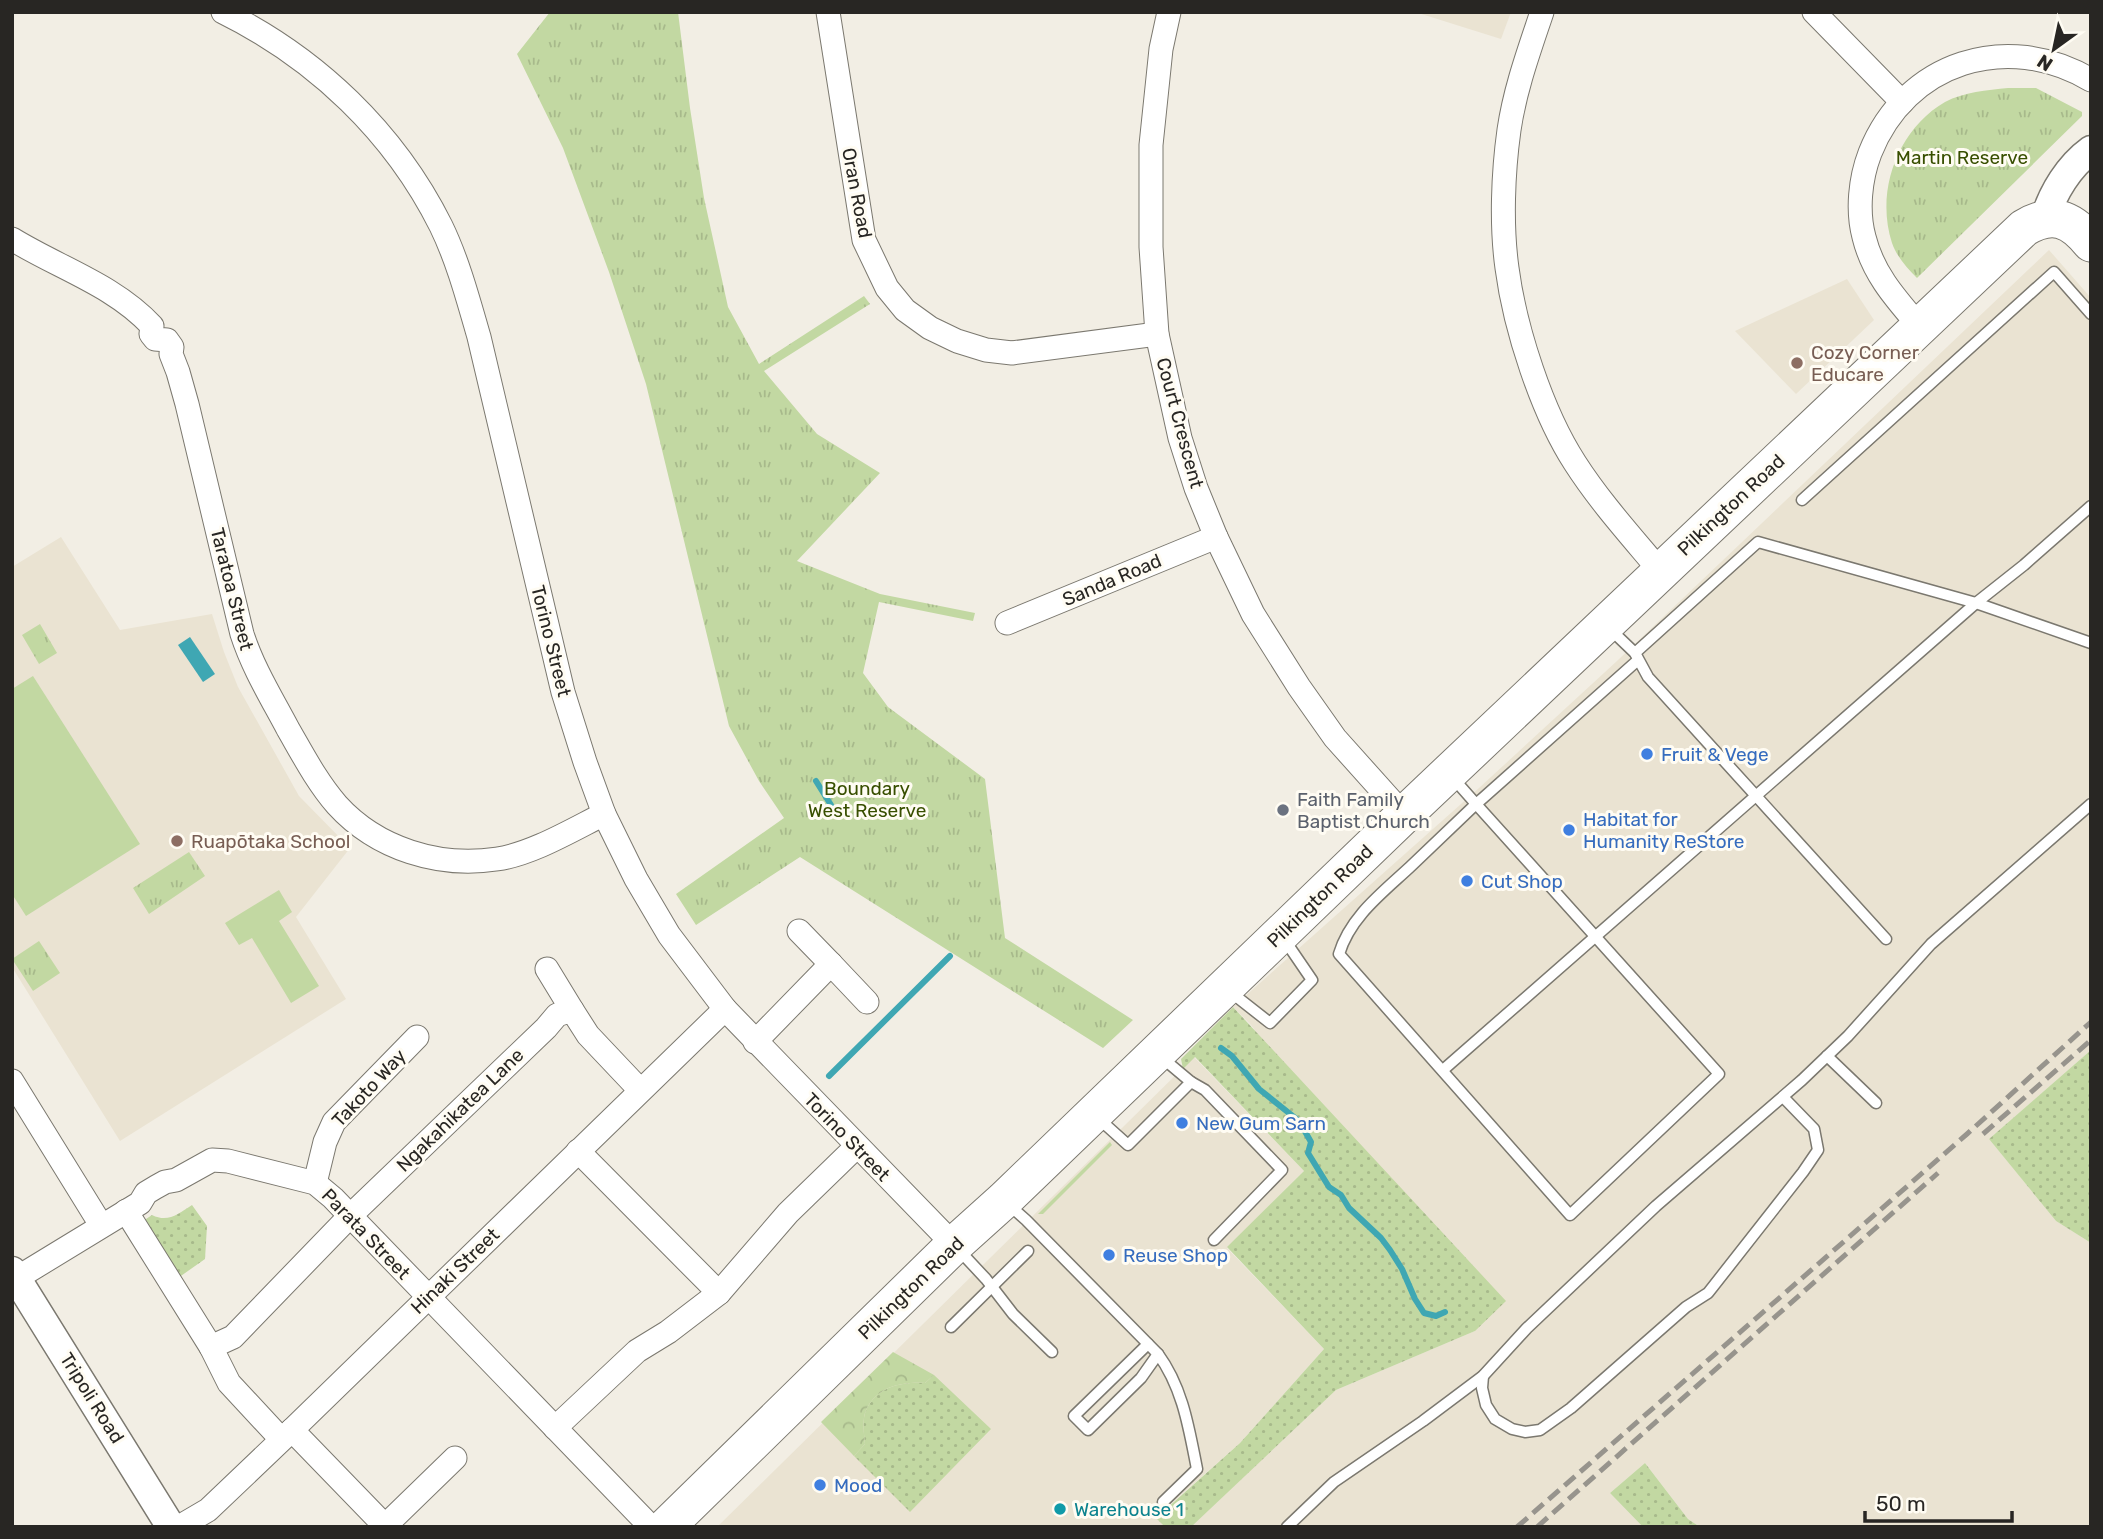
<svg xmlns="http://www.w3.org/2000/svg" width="2103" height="1539" font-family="Rubik,sans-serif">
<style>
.built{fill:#eae3d2}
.grass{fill:url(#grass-dots)}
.forest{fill:url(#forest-crowns)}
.park{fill:url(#park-tufts)}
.pitch{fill:#c2d8a2}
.water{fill:#3fa7b3}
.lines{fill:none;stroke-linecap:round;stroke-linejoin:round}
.stream{stroke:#3fa7b3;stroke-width:6}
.service-casing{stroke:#7b786f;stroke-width:13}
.minor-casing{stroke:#7b786f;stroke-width:25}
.tertiary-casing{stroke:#7b786f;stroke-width:31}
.primary-casing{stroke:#7b786f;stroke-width:39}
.service{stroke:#fff;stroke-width:10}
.minor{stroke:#fff;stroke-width:23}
.tertiary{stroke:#fff;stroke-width:28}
.primary{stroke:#fff;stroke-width:37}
.rail{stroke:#97948d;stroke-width:5;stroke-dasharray:14 7;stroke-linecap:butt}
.education-dot{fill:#8d6e63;stroke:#fffcf3;stroke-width:2.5}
.shop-dot{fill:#3f7fe0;stroke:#fffcf3;stroke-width:2.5}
.worship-dot{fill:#6b7280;stroke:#fffcf3;stroke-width:2.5}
.culture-dot{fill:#0f9aa8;stroke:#fffcf3;stroke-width:2.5}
.labels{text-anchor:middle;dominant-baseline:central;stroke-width:6;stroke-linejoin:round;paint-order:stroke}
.park-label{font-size:19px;fill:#384f00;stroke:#fffcf3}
.street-label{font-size:19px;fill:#282623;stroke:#fffcf3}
.education-label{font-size:19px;fill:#785e54;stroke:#fffcf3;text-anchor:start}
.shop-label{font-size:19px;fill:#366cbe;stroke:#fffcf3;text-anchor:start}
.worship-label{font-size:19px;fill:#5b616d;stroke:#fffcf3;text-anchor:start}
.culture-label{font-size:19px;fill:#0d838f;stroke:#fffcf3;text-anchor:start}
</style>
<defs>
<pattern id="grass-dots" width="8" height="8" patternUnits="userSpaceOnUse" patternTransform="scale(1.75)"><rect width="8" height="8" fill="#c2d8a2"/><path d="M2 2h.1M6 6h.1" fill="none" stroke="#a7b98b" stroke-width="1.8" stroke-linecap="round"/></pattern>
<pattern id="forest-crowns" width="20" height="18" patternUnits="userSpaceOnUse" patternTransform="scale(1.75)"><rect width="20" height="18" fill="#c2d8a2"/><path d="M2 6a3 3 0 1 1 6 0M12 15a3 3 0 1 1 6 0" fill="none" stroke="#a7b98b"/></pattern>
<pattern id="park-tufts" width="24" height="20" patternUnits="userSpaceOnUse" patternTransform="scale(1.75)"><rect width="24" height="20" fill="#c2d8a2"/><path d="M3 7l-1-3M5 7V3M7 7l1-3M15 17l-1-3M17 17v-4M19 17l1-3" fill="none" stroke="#a7b98b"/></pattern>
</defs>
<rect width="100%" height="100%" fill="#f2eee4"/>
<g class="built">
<polygon points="1415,12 1511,12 1501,39"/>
<polygon points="2049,250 2091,298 2091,1050 1989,1139 2056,1221 2091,1243 2091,1527 1700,1527 1688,1519 1645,1463 1610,1493 1643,1527 1190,1527 1336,1390 1475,1331 1251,1025 1233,1007 1479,788 1617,661"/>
<polygon points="1847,279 1874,320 1796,394 1735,331"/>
<polygon points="61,537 120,630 212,614 224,652 238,687 299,796 350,848 296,917 346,999 120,1141 12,967 12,567"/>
<polygon points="1194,1057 1304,1171 1227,1248 1324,1349 1240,1443 1156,1517 1165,1527 717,1527"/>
</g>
<g class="grass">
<polygon points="1233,1007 1506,1301 1475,1331 1336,1390 1191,1527 1165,1527 1156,1518 1240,1443 1324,1349 1227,1247 1304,1171 1195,1057 1183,1069 1181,1059"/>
<polygon points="2091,1050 2091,1243 2056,1221 1989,1139"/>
<polygon points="1110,1142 1112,1145 1043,1214 1038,1214"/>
<path d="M192 1205 207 1226 205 1259 178 1278 143 1221 152 1215C168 1223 178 1214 192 1205Z"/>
<path d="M934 1375 991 1429 910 1512 854 1456 865 1444C864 1434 862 1419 866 1410 878 1386 901 1382 925 1383Z"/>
<polygon points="1645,1463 1688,1519 1700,1527 1643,1527 1610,1493"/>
</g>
<path class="forest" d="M893 1352 934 1375 925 1383C901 1382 878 1386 866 1410 862 1419 864 1434 865 1444L854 1456 821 1422Z"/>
<g class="park">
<polygon points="550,12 678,12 690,108 704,198 728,307 759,364 864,296 870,304 764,371 817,434 880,473 797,561 880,594 975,613 973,621 879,602 863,673 888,707 985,779 1005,938 1133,1020 1103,1048 800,857 696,925 676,894 784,818 759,781 729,726 646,384 609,272 563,148 517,54"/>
<path d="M2008 88H2036L2082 112V116L1917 278C1907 268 1897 257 1892 243 1875 191 1898 129 1945 102 1964 92 1987 90 2008 88Z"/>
<polygon points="40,624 57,653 39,664 22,635"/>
<polygon points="189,852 205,876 149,914 133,888"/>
<polygon points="39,941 60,973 33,991 12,959"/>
</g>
<g class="pitch">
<polygon points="33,676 140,844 26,916 12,894 12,689"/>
<polygon points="279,890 292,912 279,921 319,986 291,1003 252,938 239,945 225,923"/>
</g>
<polygon class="water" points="190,637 215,674 203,682 178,645"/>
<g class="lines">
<g class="stream">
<polyline points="816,781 831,805"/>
<polyline points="1221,1048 1232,1056 1259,1089 1299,1121 1311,1142 1308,1153 1329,1187 1341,1195 1349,1208 1381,1238 1390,1250 1402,1269 1415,1299 1424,1313 1436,1316 1445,1312"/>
<polyline points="829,1076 950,956"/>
</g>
<defs>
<g id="service">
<polyline points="1802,500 2054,272 2091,314"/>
<polyline points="1610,629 1635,653 1648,677 1886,939"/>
<polyline points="1635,653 1758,542 1976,603 2091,643"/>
<path d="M1453 778 1476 804 1719 1074 1570 1215 1339 954C1350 917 1382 893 1410 867 1432 846 1454 825 1476 804L1483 798 1638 660"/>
<polyline points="1228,990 1270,1023 1312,980 1284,939"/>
<polyline points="1827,1056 1876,1103"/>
<polyline points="1443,1070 1976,603 2024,565 2091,506"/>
<polyline points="1191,1082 1205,1090 1282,1170 1214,1240"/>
<polyline points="1098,1118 1128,1145 1191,1082 1160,1056"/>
<path d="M1008 1204 1026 1220 1158 1354C1183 1388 1189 1429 1197 1469L1163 1502"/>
<polyline points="957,1248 986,1279 1013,1314 1052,1352"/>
<polyline points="951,1327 1028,1251"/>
<polyline points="1148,1344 1074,1416 1088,1430 1141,1378 1158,1354"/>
<polyline points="1483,1376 1482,1388 1486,1405 1495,1419 1512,1429 1525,1432 1540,1430 1571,1408 1686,1307 1708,1293 1803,1172 1818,1150 1814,1129 1783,1097"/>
<polyline points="1287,1527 1334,1482 1423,1421 1483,1376 1527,1328 1656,1206 1802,1080 1848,1036 1931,944 2091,804"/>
</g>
<g id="minor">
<path d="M223 12C316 58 394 132 441 226 458 261 468 299 479 337L563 692 585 762 604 814 636 879 669 935 725 1009 954 1245"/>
<polyline points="828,12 864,240 887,288 905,310 930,328 957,341 986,350 1012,353 1157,334"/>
<polyline points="1169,12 1161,49 1151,145 1151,247 1157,334 1180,438 1196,488 1216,537 1253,614 1299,687 1335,738 1404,815"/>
<path d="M1542 12C1529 51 1515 89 1509 130 1503 173 1501 225 1507 268 1515 329 1542 412 1575 463 1600 502 1631 536 1661 572"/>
<polyline points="1814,12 1902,102"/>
<path d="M12 239C59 268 114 285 152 326L151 334 155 339 167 340 172 347 171 354 178 372 187 404 242 634C253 668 271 697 288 729 303 755 317 782 337 805 377 849 439 868 497 859 532 854 572 830 604 814"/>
<path d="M1920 327C1896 299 1873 274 1864 237 1857 211 1860 179 1870 153 1906 62 2007 30 2091 80"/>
<polyline points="1007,623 1216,537"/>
<polyline points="799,931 831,964"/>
<polyline points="547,969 572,1010"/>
<polyline points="755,1042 831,964 867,1002"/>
<polyline points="12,1081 101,1225"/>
<polyline points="578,1151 719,1293"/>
<polyline points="315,1183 325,1142 334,1122 417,1037"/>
<polyline points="126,1211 211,1347 229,1383 281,1439"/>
<polyline points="17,1278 140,1203 146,1193 156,1187 165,1182 176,1180 212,1160 228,1161 315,1183 333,1198 651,1527"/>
<polyline points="211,1347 233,1337 350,1216 546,1028 557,1015 572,1010 588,1035 640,1090"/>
<polyline points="555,1428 637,1351 668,1332 719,1293 788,1213 856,1147"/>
<polyline points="292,1430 385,1526 455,1458"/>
<polyline points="179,1527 208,1510 292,1430 725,1009"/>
</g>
<g id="tertiary">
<path d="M2045 218C2053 192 2069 166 2091 150"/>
<polyline points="12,1271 171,1527"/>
</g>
<path id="primary" d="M666 1527 954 1245 1004 1200 1404 815 2024 228C2052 211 2071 218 2091 243"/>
</defs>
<use href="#service" class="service-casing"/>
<use href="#minor" class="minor-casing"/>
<use href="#tertiary" class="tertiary-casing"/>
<use href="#primary" class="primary-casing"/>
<use href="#service" class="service"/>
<use href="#minor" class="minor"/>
<use href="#tertiary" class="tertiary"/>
<use href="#primary" class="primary"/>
<g class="rail">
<polyline points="1983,1134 2091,1040"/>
<polyline points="1517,1527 1967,1134 2091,1022"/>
<polyline points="1537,1527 1938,1173"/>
</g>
</g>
<g class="education-dot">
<circle cx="1797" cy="363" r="7"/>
<circle cx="177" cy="841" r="7"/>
</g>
<g class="shop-dot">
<circle cx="1647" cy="754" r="7"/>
<circle cx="1569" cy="830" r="7"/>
<circle cx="1467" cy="881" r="7"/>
<circle cx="1182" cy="1123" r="7"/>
<circle cx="1109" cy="1255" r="7"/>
<circle cx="820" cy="1485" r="7"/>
</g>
<circle class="worship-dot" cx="1283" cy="810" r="7"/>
<circle class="culture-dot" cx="1060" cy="1509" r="7"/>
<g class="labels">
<g class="park-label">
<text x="1962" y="157">Martin Reserve</text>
<text x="867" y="788">Boundary<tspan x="867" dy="22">West Reserve</tspan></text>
</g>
<g class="street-label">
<text transform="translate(857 193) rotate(79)">Oran Road</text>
<text transform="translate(1180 423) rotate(75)">Court Crescent</text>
<text transform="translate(1731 505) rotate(-43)">Pilkington Road</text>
<text transform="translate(1112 580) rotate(-23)">Sanda Road</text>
<text transform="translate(232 589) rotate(76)">Taratoa Street</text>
<text transform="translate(551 641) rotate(76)">Torino Street</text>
<text transform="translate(1320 896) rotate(-44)">Pilkington Road</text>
<text transform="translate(369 1088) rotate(-47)">Takoto Way</text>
<text transform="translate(460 1110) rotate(-44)">Ngakahikatea Lane</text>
<text transform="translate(847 1137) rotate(46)">Torino Street</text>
<text transform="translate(366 1234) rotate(46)">Parata Street</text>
<text transform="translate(455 1271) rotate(-44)">Hinaki Street</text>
<text transform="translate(911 1288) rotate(-44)">Pilkington Road</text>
<text transform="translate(92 1398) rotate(58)">Tripoli Road</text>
</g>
<g class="education-label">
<text x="1811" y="352">Cozy Corner<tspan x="1811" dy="22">Educare</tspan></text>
<text x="191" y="841">Ruapōtaka School</text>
</g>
<g class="shop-label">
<text x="1661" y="754">Fruit &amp; Vege</text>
<text x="1583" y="819">Habitat for<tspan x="1583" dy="22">Humanity ReStore</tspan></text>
<text x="1481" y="881">Cut Shop</text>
<text x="1196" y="1123">New Gum Sarn</text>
<text x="1123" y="1255">Reuse Shop</text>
<text x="834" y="1485">Mood</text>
</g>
<g class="worship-label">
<text x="1297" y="799">Faith Family<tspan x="1297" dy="22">Baptist Church</tspan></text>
</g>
<g class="culture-label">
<text x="1074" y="1509">Warehouse 1</text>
</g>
</g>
<rect width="2103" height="1539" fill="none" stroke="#282623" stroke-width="28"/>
<g transform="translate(2054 49) rotate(213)" stroke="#fffcf3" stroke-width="5" paint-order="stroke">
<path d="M0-5L12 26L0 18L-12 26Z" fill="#282623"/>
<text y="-10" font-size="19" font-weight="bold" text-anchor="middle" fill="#282623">N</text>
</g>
<path d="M1865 1511v10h147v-10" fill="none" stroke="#282623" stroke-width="3.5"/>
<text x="1876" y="1511" font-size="21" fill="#282623" stroke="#fffcf3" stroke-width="5" paint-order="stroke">50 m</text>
</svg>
